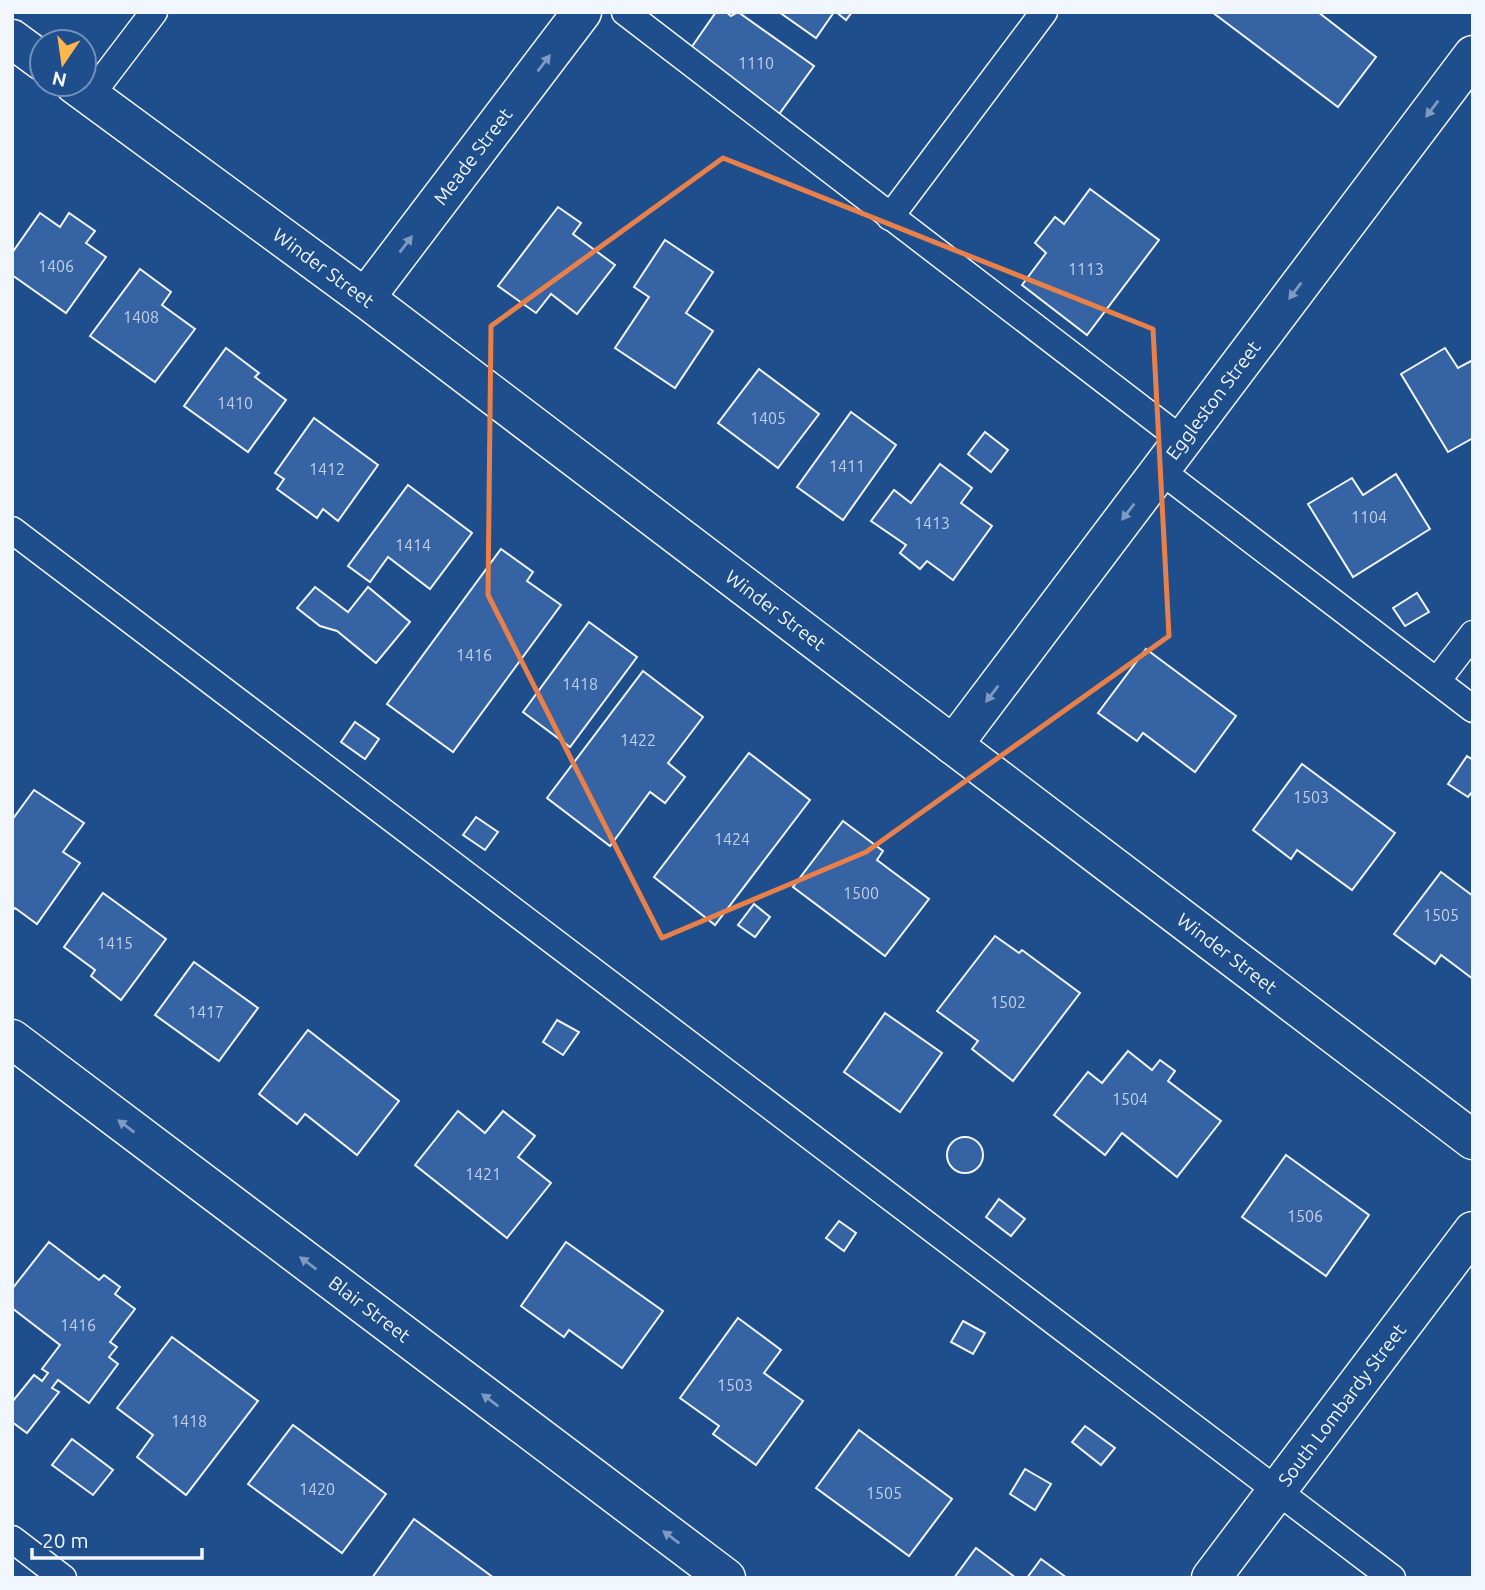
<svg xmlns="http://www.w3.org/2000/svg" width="1485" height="1590" font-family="Ubuntu,sans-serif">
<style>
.building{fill:#3563a3;stroke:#f2f6ff;stroke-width:2}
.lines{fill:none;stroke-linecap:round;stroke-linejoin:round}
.lane-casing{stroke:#f2f6ff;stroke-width:29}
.street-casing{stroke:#f2f6ff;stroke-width:41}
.lane{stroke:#1f4e8c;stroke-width:26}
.street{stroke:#1f4e8c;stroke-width:38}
.oneway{fill:#7e9ac0}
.marked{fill:none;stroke:#ea8049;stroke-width:5;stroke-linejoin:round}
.labels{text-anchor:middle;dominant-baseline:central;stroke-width:5;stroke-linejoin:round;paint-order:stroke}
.number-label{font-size:16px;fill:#c3d1e8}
.street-label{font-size:19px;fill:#f2f6ff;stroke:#1f4e8c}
</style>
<rect width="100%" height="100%" fill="#1f4e8c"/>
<g class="building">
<polygon points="716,12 726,12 731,16 738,12 814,66 777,117 691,48"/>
<polygon points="779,12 834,12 816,38"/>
<polygon points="836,12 852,12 846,20"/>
<polygon points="1212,12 1318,12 1376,57 1338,107"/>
<polygon points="1090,189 1159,240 1087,335 1022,285 1046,253 1035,243 1055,217 1064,224"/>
<polygon points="558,207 581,223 573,234 615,265 577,314 551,294 536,313 498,286"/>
<polygon points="40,213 60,227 69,213 95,231 86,243 106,257 66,313 12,275 12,253"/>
<polygon points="665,240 713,272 686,313 713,331 675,388 615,348 649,297 634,287"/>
<polygon points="140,269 171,292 162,305 195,329 155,382 90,336"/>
<polygon points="226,348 259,373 255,377 286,400 248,452 184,406"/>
<polygon points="1445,348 1458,368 1473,360 1473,438 1448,452 1401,374"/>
<polygon points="759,369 819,414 778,468 718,423"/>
<polygon points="851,412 896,445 843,520 797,487"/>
<polygon points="314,418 378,465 338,521 323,509 317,518 277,489 284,479 275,473"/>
<polygon points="985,432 1008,450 991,472 968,454"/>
<polygon points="940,464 972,488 961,503 992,526 953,580 927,561 920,569 900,553 906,545 871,521 894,490 911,503"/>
<polygon points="1396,474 1430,529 1353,577 1308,504 1352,478 1363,495"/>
<polygon points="408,485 472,533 430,589 388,557 370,582 348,566"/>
<polygon points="501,549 533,572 527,581 561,605 453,752 387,704"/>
<polygon points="315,587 348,612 368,587 410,622 376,663 337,631 320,626 297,608"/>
<polygon points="1417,593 1429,612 1405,626 1393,608"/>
<polygon points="589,622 637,657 570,747 523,712"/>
<polygon points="1146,649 1236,716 1195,772 1143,733 1137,741 1098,713"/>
<polygon points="643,671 703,717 668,763 685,777 665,803 650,792 610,846 547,798"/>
<polygon points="355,722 379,739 365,759 341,742"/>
<polygon points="749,753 810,800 715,925 654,877"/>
<polygon points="1467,756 1473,760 1473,791 1468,797 1448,784"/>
<polygon points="1302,764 1395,833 1352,890 1297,850 1291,859 1253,830"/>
<polygon points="34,790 84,823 63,852 80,863 37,924 15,908 12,911 12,820"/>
<polygon points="476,817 498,832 485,850 463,835"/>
<polygon points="843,821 883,851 877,860 929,899 885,956 793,887"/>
<polygon points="1441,872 1473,896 1473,979 1441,955 1435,964 1394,934"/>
<polygon points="103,893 166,939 121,1000 91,976 95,970 64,947"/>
<polygon points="754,904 770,917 755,937 738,925"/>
<polygon points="995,936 1019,953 1022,950 1080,993 1013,1081 972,1049 978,1041 937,1011"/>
<polygon points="194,962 258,1008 219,1061 155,1015"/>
<polygon points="885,1013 942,1053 900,1112 844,1072"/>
<polygon points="557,1020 579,1032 563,1055 543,1042"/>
<polygon points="308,1030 399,1101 357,1155 305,1114 297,1124 259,1094"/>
<polygon points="1128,1051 1152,1070 1160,1060 1175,1071 1168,1081 1221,1121 1177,1177 1122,1133 1105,1155 1054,1115 1088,1072 1102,1083"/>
<polygon points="458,1111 485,1133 503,1111 535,1136 518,1157 551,1183 507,1238 415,1165"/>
<circle cx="965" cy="1155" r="18"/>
<polygon points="1286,1155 1369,1215 1326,1276 1242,1217"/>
<polygon points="999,1199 1025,1219 1011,1236 986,1217"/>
<polygon points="839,1221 856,1233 844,1251 826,1238"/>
<polygon points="49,1242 99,1280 104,1275 120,1287 115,1294 135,1309 110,1342 117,1347 109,1357 118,1364 89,1403 58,1380 52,1388 59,1392 27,1433 12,1422 12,1402 34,1375 42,1381 48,1373 42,1369 60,1345 12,1308 12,1289"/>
<polygon points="566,1242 663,1311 622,1368 569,1330 564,1337 521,1306"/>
<polygon points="738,1318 781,1350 764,1373 803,1401 756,1465 713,1434 719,1426 680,1398"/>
<polygon points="963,1321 985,1333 973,1354 951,1342"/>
<polygon points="172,1337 258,1401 186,1495 137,1457 153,1435 117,1408"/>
<polygon points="293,1425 386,1494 342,1553 248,1484"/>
<polygon points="1085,1426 1115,1448 1101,1465 1072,1442"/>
<polygon points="859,1430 952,1499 909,1556 816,1488"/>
<polygon points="72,1439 113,1470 93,1495 52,1465"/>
<polygon points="1025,1469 1051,1484 1035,1510 1010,1494"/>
<polygon points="414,1519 494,1578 372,1578"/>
<polygon points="976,1548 1016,1578 954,1578"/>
<polygon points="1041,1559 1067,1578 1027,1578"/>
</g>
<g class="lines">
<defs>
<g id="lane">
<polyline points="625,12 1182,440"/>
<polyline points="90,96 154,12"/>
<polyline points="890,217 1044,12"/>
<polyline points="1160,470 1473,709"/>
<polyline points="12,530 1392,1578"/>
<polyline points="1437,681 1473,634"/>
<polyline points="12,1539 63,1578"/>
</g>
<g id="street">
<polyline points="12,39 42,61"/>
<path id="s1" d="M74 84 365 298 1473 1140"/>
<path id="s2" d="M365 298 582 12"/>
<path id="s3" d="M953 745 1473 55"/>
<path id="s4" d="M12 1039 726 1578"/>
<path id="s5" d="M1211 1578 1473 1231"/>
</g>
</defs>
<use href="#lane" class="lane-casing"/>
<use href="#street" class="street-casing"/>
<use href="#lane" class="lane"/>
<use href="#street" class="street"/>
</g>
<defs><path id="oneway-solid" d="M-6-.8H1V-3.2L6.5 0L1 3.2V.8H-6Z" transform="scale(1.75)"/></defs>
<g class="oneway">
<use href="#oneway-solid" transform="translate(544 63) rotate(-53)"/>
<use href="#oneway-solid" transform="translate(1432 109) rotate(127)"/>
<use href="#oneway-solid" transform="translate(406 244) rotate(-53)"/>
<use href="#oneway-solid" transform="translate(1295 291) rotate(127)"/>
<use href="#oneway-solid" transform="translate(1128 512) rotate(127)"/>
<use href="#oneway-solid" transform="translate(992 694) rotate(127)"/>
<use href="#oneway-solid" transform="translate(126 1126) rotate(-143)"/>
<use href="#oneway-solid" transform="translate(308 1263) rotate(-143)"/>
<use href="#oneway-solid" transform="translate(490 1400) rotate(-143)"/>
<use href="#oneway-solid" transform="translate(671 1537) rotate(-143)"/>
</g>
<path class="marked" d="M723 158 1153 329 1169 636 866 852 662 938 488 595 491 326Z"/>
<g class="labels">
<g class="number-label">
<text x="756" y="63">1110</text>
<text x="56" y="266">1406</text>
<text x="1086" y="269">1113</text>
<text x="141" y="317">1408</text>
<text x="235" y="403">1410</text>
<text x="768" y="418">1405</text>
<text x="847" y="466">1411</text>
<text x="327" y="469">1412</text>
<text x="1369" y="517">1104</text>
<text x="932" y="523">1413</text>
<text x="413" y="545">1414</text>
<text x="474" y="655">1416</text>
<text x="580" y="684">1418</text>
<text x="638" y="740">1422</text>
<text x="1311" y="797">1503</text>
<text x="732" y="839">1424</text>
<text x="861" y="893">1500</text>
<text x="1441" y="915">1505</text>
<text x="115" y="943">1415</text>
<text x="1008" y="1002">1502</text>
<text x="206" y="1012">1417</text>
<text x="1130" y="1099">1504</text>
<text x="483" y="1174">1421</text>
<text x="1305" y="1216">1506</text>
<text x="78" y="1325">1416</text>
<text x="735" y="1385">1503</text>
<text x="189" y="1421">1418</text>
<text x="317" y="1489">1420</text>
<text x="884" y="1493">1505</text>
</g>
<g class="street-label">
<text stroke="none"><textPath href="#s2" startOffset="178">Meade Street</textPath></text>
<text stroke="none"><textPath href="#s1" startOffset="310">Winder Street</textPath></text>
<text stroke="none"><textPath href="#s3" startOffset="432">Eggleston Street</textPath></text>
<text stroke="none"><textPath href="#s1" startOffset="877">Winder Street</textPath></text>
<text stroke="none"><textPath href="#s1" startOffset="1444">Winder Street</textPath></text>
<text stroke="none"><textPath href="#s4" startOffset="448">Blair Street</textPath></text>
<text stroke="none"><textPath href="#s5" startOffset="217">South Lombardy Street</textPath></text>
</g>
</g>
<rect width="1485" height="1590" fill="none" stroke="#f2f6ff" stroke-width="28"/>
<g transform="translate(63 63) rotate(193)"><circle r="33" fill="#1f4e8c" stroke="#7391ba" stroke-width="2"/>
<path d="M0-5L12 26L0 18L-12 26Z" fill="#ffb74d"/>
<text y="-10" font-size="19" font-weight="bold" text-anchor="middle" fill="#f2f6ff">N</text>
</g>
<path d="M32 1548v10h170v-10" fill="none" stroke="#f2f6ff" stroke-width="3.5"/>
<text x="42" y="1548" font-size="21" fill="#f2f6ff" stroke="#1f4e8c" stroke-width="5" paint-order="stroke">20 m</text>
</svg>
